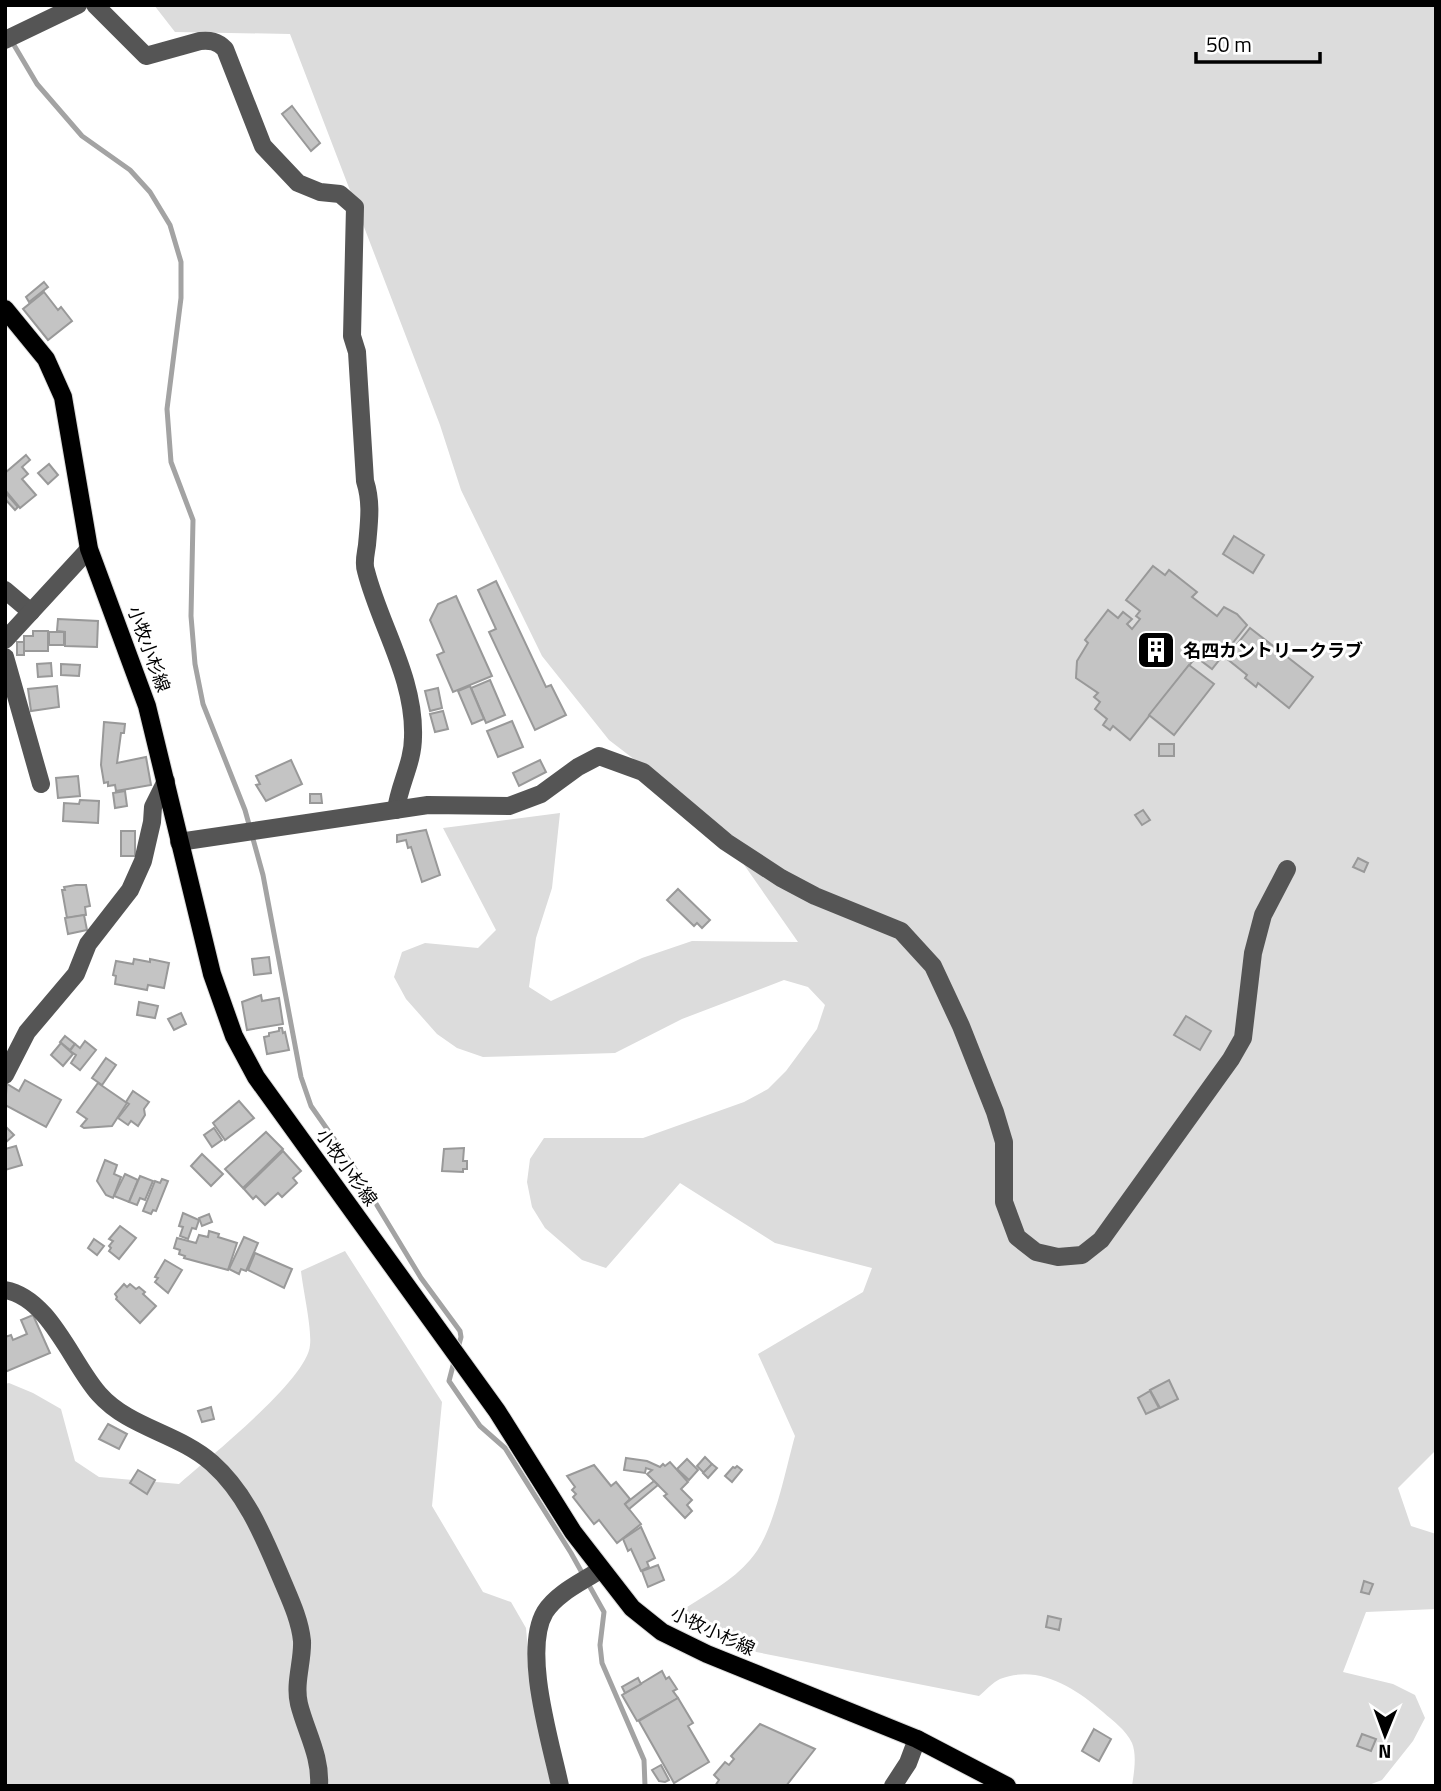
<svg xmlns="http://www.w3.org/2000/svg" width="1441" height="1791" font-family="'Titillium Web','Noto Sans JP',sans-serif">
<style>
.green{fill:#dcdcdc}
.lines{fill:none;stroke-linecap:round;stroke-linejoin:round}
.stream{stroke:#a3a3a3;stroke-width:5}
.building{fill:#c4c4c4;stroke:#999;stroke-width:2}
.major-casing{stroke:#dbdbdb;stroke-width:20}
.minor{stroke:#555;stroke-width:18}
.major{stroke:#000;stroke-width:18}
.labels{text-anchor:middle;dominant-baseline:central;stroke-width:6;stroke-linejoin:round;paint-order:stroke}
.street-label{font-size:18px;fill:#000;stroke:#fff}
.poi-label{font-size:18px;font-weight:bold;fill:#000;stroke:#fff;text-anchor:start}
</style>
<rect width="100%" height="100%" fill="#fff"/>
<g class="green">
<path d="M154 5H1436V1450L1398 1488 1411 1526 1436 1534V1609L1366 1612 1343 1672 1393 1684 1415 1695 1425 1718 1413 1741 1382 1780 1366 1786H1132C1134 1773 1137 1755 1132 1743 1126 1730 1113 1721 1103 1712 1075 1688 1038 1664 1000 1679 993 1682 985 1691 979 1696L741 1649 696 1630 684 1609C707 1594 732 1581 750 1560 774 1534 785 1471 795 1436L758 1354 863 1292 872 1268 775 1243 680 1183 606 1268 582 1260 545 1228 532 1207 527 1182 530 1159 544 1138H643L744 1102 768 1089 786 1071 817 1029 825 1005 808 987 784 980 682 1019 615 1053 483 1057 457 1048 437 1034 406 999 394 977 402 952 425 943 478 948 496 930 443 828 560 813 552 888 536 938 529 987 551 1001 642 958 692 941 798 942 712 819 609 740 542 656 461 490 440 425 290 34 175 32Z"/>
<path d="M345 1251 442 1402 432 1506 483 1592 511 1602 526 1628 532 1698 551 1786H5V1384L9 1383 33 1393 61 1409 75 1461 99 1477 179 1484C207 1459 308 1379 310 1345 312 1328 303 1290 301 1271Z"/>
</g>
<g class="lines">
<g class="stream">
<polyline points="11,40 37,84 82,136 130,170 150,192 170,225 181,262 181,298 167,409 171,462 193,520 191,616 195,664 203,704 245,810 263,875 301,1077 311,1106 355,1169 421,1278 460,1331 461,1337 458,1348"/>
<polyline points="455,1358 449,1381 480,1426 505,1448 571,1553 604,1612 600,1645 602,1663 644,1760 645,1786"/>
</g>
</g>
<g class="building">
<polygon points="292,106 320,143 311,151 282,114"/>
<polygon points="44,282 48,287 29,302 26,297"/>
<polygon points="44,292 58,310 61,307 72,321 48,340 23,309"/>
<polygon points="26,455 30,460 22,467 28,474 22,479 36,495 20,508 5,490 5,473"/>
<polygon points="49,464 58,475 48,484 38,473"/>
<polygon points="5,492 18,507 15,510 5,499"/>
<polygon points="1234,536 1264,555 1253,573 1223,554"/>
<polygon points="1153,566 1165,575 1169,570 1197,592 1192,597 1217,616 1224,607 1237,614 1247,625 1212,669 1196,657 1130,740 1113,726 1110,730 1103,725 1107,719 1095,709 1100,702 1094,697 1098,693 1076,678 1077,661 1088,643 1085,640 1108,610 1118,618 1123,612 1132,619 1127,624 1132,629 1140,619 1136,616 1140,611 1126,600"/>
<polygon points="496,581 546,687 551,685 566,715 535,730 489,632 496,629 478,590"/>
<polygon points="456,596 492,676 453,692 437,655 444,652 430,620 438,604"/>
<polygon points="58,619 98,621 97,647 65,646 65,632 57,631"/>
<polygon points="1250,628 1313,677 1289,708 1258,683 1256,687 1245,678 1247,675 1226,658"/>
<polygon points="33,631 48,631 48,651 24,651 24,636 33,636"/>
<rect x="49" y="632" width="15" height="13"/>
<rect x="17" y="642" width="7" height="13"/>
<polygon points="51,663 52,676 38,677 37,664"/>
<polygon points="61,664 80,665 79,676 61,675"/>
<polygon points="1189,665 1214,684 1174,735 1149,715"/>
<polygon points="490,680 505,715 486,723 471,688"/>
<polygon points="57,686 59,707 31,711 28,689"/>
<polygon points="470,686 484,719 472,724 458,691"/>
<polygon points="438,688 442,708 430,711 425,691"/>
<polygon points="443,711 448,729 435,732 430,714"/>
<polygon points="512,721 523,747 498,757 487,731"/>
<polygon points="104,722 125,724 124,733 121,733 117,763 146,757 151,785 116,791 115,785 108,786 108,782 104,783 101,765"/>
<rect x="1159" y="744" width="15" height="12"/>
<polygon points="291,760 302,784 266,801 256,785 260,784 256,776"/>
<polygon points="540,760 546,772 519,786 513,773"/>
<polygon points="78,776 80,796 58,798 56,778"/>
<polygon points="125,791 127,806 115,808 113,793"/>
<polygon points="310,794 321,794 322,803 310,803"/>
<polygon points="80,800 99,801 98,823 63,821 64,803 79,804"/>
<polygon points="1143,810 1150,820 1142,825 1135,815"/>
<polygon points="426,830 440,875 422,882 411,847 408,848 406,840 397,842 397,835"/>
<rect x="121" y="831" width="14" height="25"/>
<polygon points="1358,858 1368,863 1364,872 1353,867"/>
<polygon points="76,885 86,885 90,906 85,907 86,915 67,918 62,890 65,890 64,887"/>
<polygon points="678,889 710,920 702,928 697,923 694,926 667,900"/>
<polygon points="84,915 87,930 68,934 65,918"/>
<polygon points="269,957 271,973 254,975 252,959"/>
<polygon points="134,959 150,962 150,959 169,963 164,988 148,985 147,990 115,984 116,976 113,975 116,961 133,964"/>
<polygon points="261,995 262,1001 279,998 283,1024 247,1030 242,1002"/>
<polygon points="139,1002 158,1006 155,1018 137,1015"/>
<polygon points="181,1013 186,1024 174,1030 168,1019"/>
<polygon points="1186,1016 1211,1031 1200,1050 1174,1035"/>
<polygon points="279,1028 282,1028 283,1033 285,1032 289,1050 267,1054 264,1037 269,1036 269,1033 279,1031"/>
<polygon points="65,1036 75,1044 70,1050 60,1042"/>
<polygon points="85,1041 96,1050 80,1070 71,1063 76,1055 70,1051 75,1044 80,1048"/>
<polygon points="61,1043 73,1054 63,1066 51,1055"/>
<polygon points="106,1058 116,1065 102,1085 92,1078"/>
<polygon points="25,1080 61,1100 46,1127 5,1105 7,1084 19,1091"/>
<polygon points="98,1083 127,1103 112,1126 84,1128 81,1126 87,1119 77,1112"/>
<polygon points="133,1091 149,1102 144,1109 145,1115 138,1126 131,1121 128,1125 118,1118 129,1104 126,1102"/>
<polygon points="239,1101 254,1118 225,1140 213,1123"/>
<polygon points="5,1126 14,1135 5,1143"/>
<polygon points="214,1128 222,1140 212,1147 204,1135"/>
<polygon points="266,1132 283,1149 243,1188 225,1169"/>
<polygon points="16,1146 22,1165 5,1170 5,1149"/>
<polygon points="464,1148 463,1161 467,1161 467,1169 463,1169 463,1172 442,1171 444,1149"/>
<polygon points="283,1151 301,1171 293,1178 297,1183 282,1197 278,1193 265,1205 256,1196 253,1199 244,1189"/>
<polygon points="202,1154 223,1174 211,1186 191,1166"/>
<polygon points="105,1160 117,1165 114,1174 121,1177 113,1198 106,1195 97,1181"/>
<polygon points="125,1174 138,1180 129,1202 114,1196"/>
<polygon points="140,1176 153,1181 145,1200 140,1198 137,1205 129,1202"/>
<polygon points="162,1179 168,1181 156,1211 153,1210 151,1214 143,1211 155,1181 160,1183"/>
<polygon points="183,1213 199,1220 196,1229 192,1228 188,1239 180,1236 183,1227 179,1226"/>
<polygon points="209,1214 212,1222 202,1226 199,1218"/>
<polygon points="120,1226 136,1238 119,1259 109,1251 111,1248 109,1246 113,1241 109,1239"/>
<polygon points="209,1231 219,1234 218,1237 237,1243 228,1270 184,1258 185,1256 179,1254 180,1250 174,1248 177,1238 196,1243 199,1235 208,1237"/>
<polygon points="244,1237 258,1243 246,1271 241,1269 239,1274 229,1269"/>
<polygon points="94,1239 104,1246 97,1255 88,1248"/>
<polygon points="255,1253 292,1269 284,1288 248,1270"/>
<polygon points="165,1260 182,1270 168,1293 155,1282 158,1278 155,1277"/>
<polygon points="124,1284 127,1287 130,1284 136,1289 139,1287 145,1292 143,1294 156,1306 140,1323 116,1299 117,1297 115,1294"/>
<polygon points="33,1315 50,1353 5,1372 5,1337 11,1335 13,1340 27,1334 21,1320"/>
<polygon points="1169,1380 1178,1399 1160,1408 1150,1390"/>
<polygon points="1150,1391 1159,1408 1146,1414 1138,1398"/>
<polygon points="211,1407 214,1419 202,1422 198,1411"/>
<polygon points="108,1424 127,1434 119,1449 99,1439"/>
<polygon points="705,1457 712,1464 704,1473 697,1466"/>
<polygon points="626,1458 647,1461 660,1467 663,1464 665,1466 670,1462 688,1482 681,1489 692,1500 687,1505 692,1511 685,1518 664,1496 667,1494 647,1474 652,1470 646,1468 645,1473 624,1470"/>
<polygon points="687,1459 698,1470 689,1480 677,1469"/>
<polygon points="712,1464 717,1468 708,1478 703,1473"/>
<polygon points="594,1465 611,1486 616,1482 630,1499 625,1504 641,1524 617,1543 599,1520 594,1524 573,1497 576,1494 572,1490 575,1487 567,1476"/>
<polygon points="737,1466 742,1470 732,1482 725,1476 733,1467 735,1468"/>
<polygon points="138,1470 155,1480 147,1494 130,1483"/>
<polygon points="654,1481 658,1485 629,1509 625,1504"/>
<polygon points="641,1527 655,1558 647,1562 649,1567 641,1571 631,1549 628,1551 623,1539"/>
<polygon points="658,1565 664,1580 648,1587 642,1571"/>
<polygon points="1364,1581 1373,1584 1369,1594 1361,1592"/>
<polygon points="1048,1616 1061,1619 1059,1630 1046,1627"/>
<polygon points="662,1671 666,1679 669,1677 677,1689 673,1691 678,1698 637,1721 622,1695"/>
<polygon points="638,1678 641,1684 625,1693 622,1687"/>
<polygon points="678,1698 693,1723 688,1726 709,1762 674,1783 639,1721"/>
<polygon points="760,1724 815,1749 786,1786 715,1786 719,1780 714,1775 725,1762 729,1765 734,1759 731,1756"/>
<polygon points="1094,1729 1111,1739 1099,1761 1082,1751"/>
<polygon points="1362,1734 1376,1739 1371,1751 1357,1746"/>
<polygon points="661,1765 669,1780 665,1782 659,1781 652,1770"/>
</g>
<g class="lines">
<defs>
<polyline id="major" points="5,309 46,359 63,397 89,549 147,706 212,974 234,1036 256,1077 497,1411 573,1532 632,1608 662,1632 707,1654 917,1739 1007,1786"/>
</defs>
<use href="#major" class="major-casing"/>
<g class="minor">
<path d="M95 5 146 56 200 41C210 40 217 41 225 49L263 146 298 183 320 192 340 194 355 207 352 336 357 352 365 481C372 503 369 522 367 545 366 553 363 563 366 571 380 626 415 678 413 737 413 763 399 785 396 810"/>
<polyline points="5,40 78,5"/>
<polyline points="5,590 31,612"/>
<polyline points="5,640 89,549"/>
<polyline points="5,657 41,784"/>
<polyline points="179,842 428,805 509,806 541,794 578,767 599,756 643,772 726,842 781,878 815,896 901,931 933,966 961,1026 995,1112 1004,1142 1004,1202 1017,1237 1036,1252 1058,1257 1082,1255 1101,1240 1231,1059 1243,1038 1253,953 1263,915 1287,869"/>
<polyline points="5,1075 27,1032 76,974 88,944 130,890 143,861 152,822 153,807 166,781"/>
<path d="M5 1290C50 1298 72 1364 99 1394 129 1428 178 1433 212 1463 247 1494 264 1538 282 1580 290 1599 300 1620 302 1641 303 1661 294 1683 299 1704 306 1732 321 1756 319 1786"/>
<path d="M560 1786C551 1743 522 1651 545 1612 557 1593 582 1582 600 1570"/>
<polyline points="893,1786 908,1763 917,1739"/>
</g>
<use href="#major" class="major"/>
</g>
<defs>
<symbol id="building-square" viewBox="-11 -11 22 22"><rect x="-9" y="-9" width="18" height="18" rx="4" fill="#000" stroke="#fff"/><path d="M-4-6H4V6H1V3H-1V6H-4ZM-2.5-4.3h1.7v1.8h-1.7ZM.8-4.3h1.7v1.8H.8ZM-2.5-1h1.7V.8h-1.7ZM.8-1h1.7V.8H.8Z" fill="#fff"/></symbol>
</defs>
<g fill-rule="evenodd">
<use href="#building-square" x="1134" y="628" width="44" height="44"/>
</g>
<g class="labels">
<g class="street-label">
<text transform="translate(149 649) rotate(70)">小牧小杉線</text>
<text transform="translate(347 1167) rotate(54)">小牧小杉線</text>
<text transform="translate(713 1631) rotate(25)">小牧小杉線</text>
</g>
<g class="poi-label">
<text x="1183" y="650">名四カントリークラブ</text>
</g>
</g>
<rect width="1441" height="1791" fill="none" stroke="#000000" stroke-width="14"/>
<g transform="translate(1385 1735) rotate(181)" stroke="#ffffff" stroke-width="5" paint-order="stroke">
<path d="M0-5L12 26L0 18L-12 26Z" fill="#000000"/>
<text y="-10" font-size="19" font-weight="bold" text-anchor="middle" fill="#000000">N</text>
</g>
<path d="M1196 52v10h124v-10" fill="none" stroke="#000000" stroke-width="3.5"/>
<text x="1206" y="52" font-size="21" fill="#000000" stroke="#ffffff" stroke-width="5" paint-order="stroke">50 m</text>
</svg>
